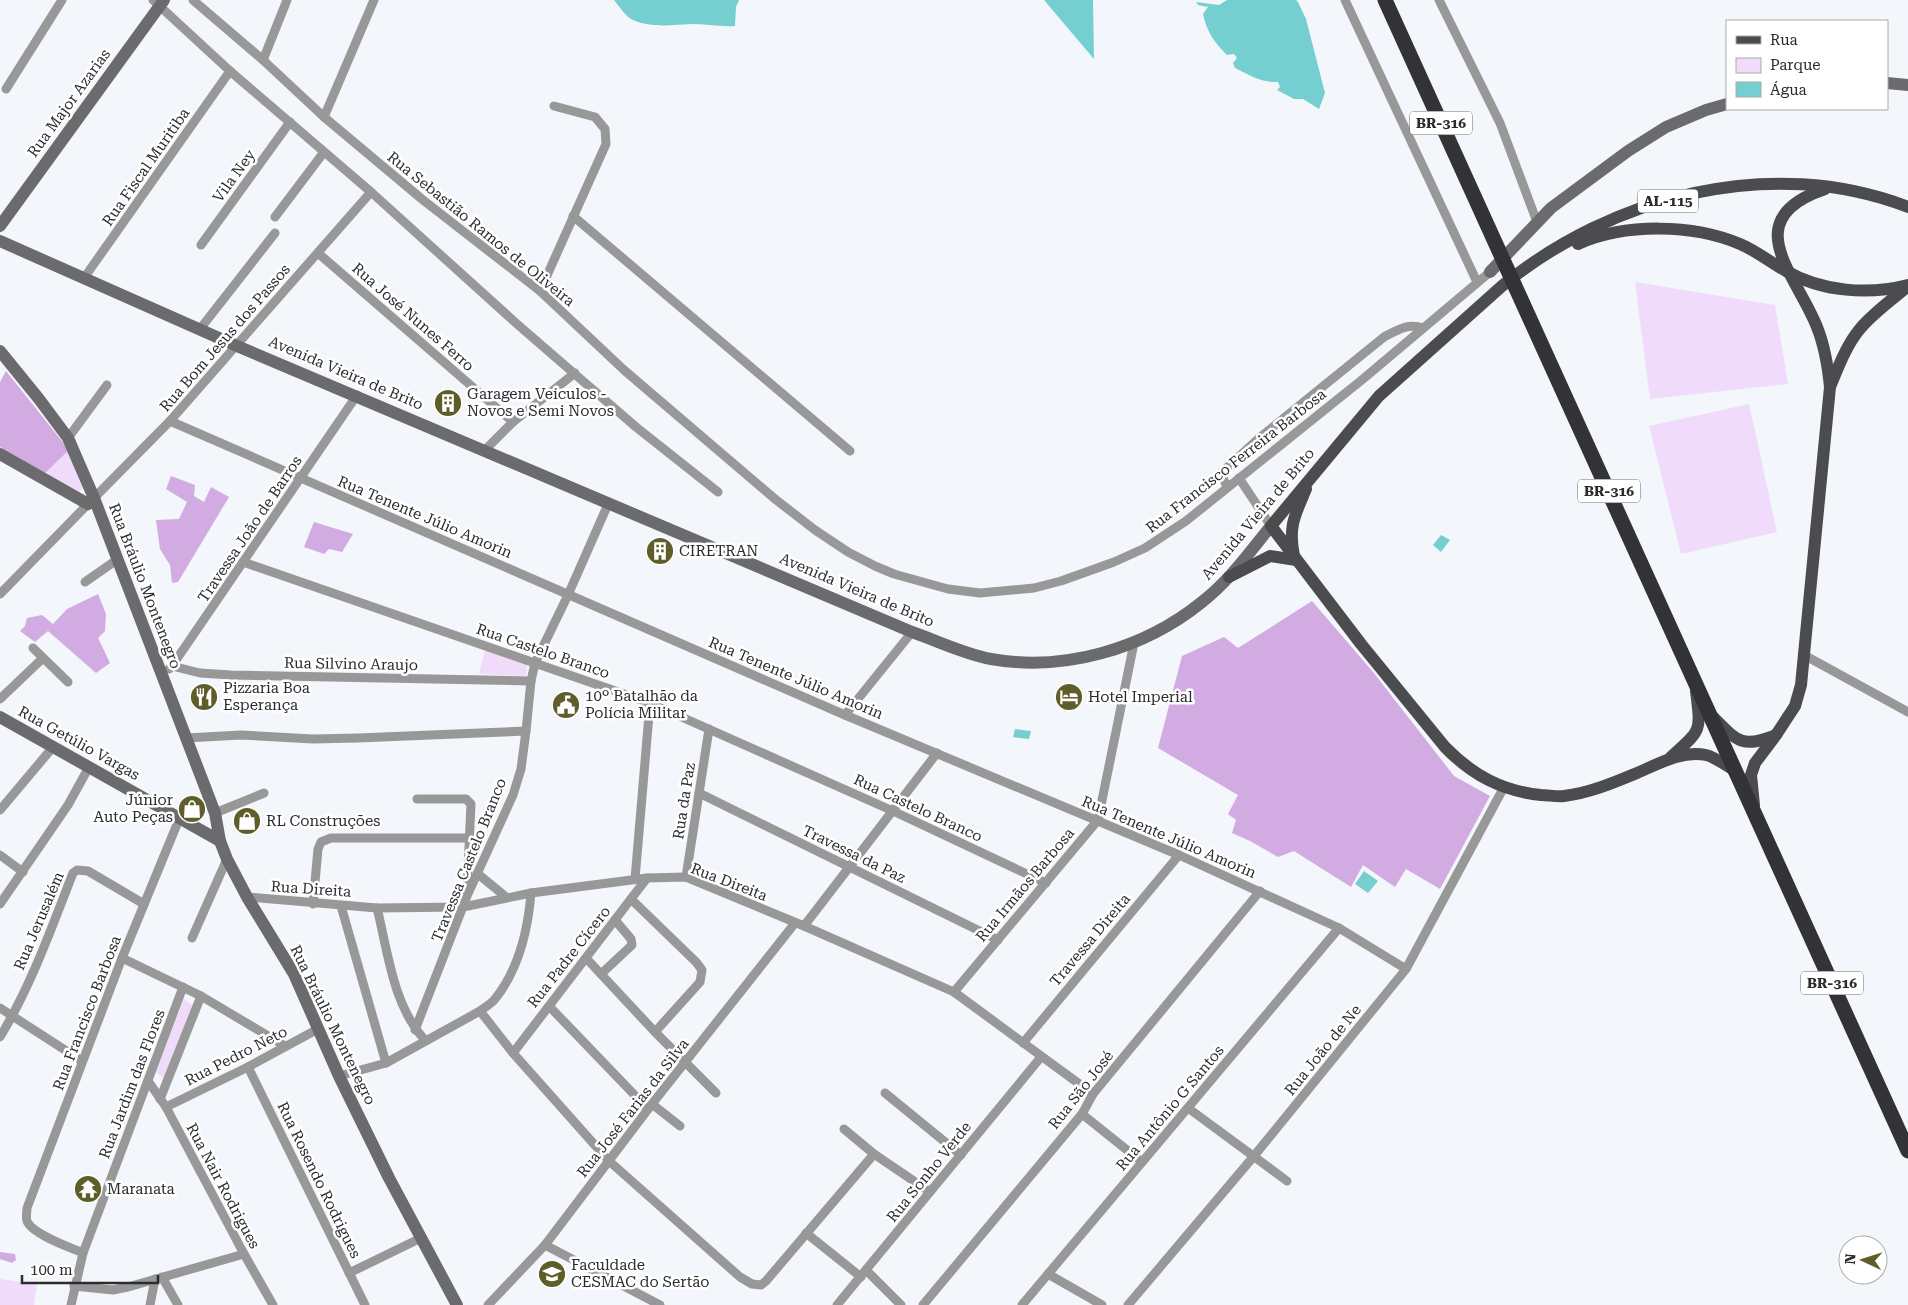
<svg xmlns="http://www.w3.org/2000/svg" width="1908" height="1305" font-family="'Roboto Serif',serif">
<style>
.green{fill:#f1dbfb}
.forest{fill:#d1abe2}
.water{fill:#75cfd0}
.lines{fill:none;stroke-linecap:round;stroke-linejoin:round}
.street{stroke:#989899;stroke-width:9}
.secondary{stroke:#6b6b6e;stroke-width:12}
.primary{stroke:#4c4c4f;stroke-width:12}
.highway{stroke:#333336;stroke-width:15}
.labels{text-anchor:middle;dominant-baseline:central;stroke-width:5;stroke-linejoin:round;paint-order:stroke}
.shield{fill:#fff;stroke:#6b6b6d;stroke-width:1}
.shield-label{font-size:14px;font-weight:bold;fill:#2b2c2e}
.street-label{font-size:15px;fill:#2b2c2e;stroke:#fff}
.poi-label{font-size:15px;fill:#2b2c2e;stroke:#fff;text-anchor:start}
</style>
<rect width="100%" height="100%" fill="#f3f6fa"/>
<g class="green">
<polygon points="1635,282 1775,305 1788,384 1650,399"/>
<polygon points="1749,404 1777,532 1681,554 1649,426"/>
<polygon points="69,450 83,487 79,492 45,473"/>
<polygon points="485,649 527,664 526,676 479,674"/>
<polygon points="184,999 194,1006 165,1079 156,1072"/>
<polygon points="0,1279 37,1284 34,1305 0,1305"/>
</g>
<g class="forest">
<polygon points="6,371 69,450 45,473 0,447 0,382"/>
<polygon points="171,476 195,485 194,496 204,502 211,487 229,497 178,582 172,583 170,565 160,549 156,520 179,519 187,502 166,489"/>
<polygon points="314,522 353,534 342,552 329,549 324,554 304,547"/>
<polygon points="98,594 106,614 105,631 98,638 110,663 96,673 48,631 35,642 20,631 25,626 27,618 42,615 53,624 67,609"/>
<polygon points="1312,601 1373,672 1454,776 1490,796 1440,889 1406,869 1395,887 1363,865 1351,887 1294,851 1278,857 1250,841 1232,833 1236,820 1228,814 1238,795 1158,748 1182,656 1224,637 1238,648"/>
<polygon points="0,1252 15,1254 16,1260 12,1263 0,1259"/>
</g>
<g class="water">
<path d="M614 0H739L736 7 735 26C720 27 706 24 691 24 672 25 651 28 633 20 626 17 619 6 614 0Z"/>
<polygon points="1044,0 1093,0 1094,59"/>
<path d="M1227 0H1296L1298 2 1306 19 1325 93 1319 109 1303 99H1294L1277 90 1280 87 1278 82C1262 83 1249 75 1235 68L1233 63 1237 58 1234 54 1227 55C1214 42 1207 32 1203 14L1208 7 1198 5 1196 2 1219 5Z"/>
<polygon points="1441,535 1450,540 1441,552 1433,545"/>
<polygon points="1015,729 1031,731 1029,739 1013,737"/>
<polygon points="1364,871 1378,881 1368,893 1355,884"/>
</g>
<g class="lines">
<g class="street">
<polyline points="153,0 230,71 371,192 517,324 636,427 718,492"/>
<polyline points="193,0 263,60 324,117 423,200 540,291 624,370 775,499 815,530 848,552 875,566 894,574 948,589 980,593 1034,588 1061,581 1114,562 1145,548 1186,521 1363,379 1490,272"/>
<polyline points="1345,0 1477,282"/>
<polyline points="1439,0 1500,123 1537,222"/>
<polyline points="263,60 287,0"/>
<polyline points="6,89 62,0"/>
<polyline points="324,117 374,0"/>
<polyline points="573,216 850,451"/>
<polyline points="275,217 324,152"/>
<polyline points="201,245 290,122"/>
<polyline points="318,253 513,422"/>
<polyline points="84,278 230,71"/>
<polyline points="540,291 606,144 605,129 595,117 554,106"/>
<polyline points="200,329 275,233"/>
<polyline points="170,421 845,715 1179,855 1339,928 1406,969"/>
<polyline points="68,438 107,385"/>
<polyline points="485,450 513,422 575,373"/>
<polyline points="1239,478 1271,526"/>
<path d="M1227 487 1221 473 1258 439 1384 337C1397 330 1408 323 1423 328"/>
<polyline points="94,498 170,421 371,192"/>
<polyline points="243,562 650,703 893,811 1046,883"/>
<polyline points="85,582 118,559"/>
<polyline points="0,594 88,504"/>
<polyline points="33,648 68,682"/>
<polyline points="1804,655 1908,712"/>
<polyline points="172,666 200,673 231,675 531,681"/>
<polyline points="169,669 172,666 357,395"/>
<polyline points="0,699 43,658"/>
<polyline points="845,715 912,632"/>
<polyline points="186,738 241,735 313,739 358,738 526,731"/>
<polyline points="699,793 998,940"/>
<polyline points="417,799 466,799 471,804 467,891"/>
<polyline points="0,810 53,747"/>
<polyline points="215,813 264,793"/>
<polyline points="0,855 23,872"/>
<polyline points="478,874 506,897"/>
<polyline points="686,877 709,729"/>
<polyline points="635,879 650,703"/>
<polyline points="247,897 377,908 463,907 531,893 647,878 686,877 804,926 954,992 1093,1094"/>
<polyline points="631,899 696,962 702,970 700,982 655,1032"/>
<polyline points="0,904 68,805 89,767"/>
<polyline points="313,904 318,849 321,842 331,838 469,838"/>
<polyline points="341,906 386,1063"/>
<path d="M377 908C388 952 393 1006 425 1040"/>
<polyline points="804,926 937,753"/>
<polyline points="192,938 227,859"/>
<polyline points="122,958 201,996 285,1046"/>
<polyline points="586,958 655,1032 716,1093"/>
<polyline points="601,974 632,945 631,939 615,920"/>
<polyline points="954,992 1098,820 1134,643"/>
<polyline points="549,1006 648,1109"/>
<polyline points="0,1008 82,1061"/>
<polyline points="480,1011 513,1053 609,1161 740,1277 752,1284 761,1285 766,1281 874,1154"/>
<polyline points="415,1030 467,896 513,795 521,769 526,731 531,681 535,663 568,595 609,502"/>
<path d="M0 1037C31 986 51 929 73 873L77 870 88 871 144 904"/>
<polyline points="1023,1043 1179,855"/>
<polyline points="513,1053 647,878"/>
<polyline points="248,1067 365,1305"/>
<path d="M339 1076 386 1063 480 1011C485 1007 491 1004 495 999 519 969 528 930 531 893"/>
<polyline points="148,1081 166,1107 244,1254 273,1305"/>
<polyline points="885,1093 961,1155"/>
<polyline points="160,1099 201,996"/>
<polyline points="652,1104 680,1126"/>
<polyline points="166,1107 248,1067 318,1029"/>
<polyline points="1188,1108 1287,1181"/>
<polyline points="1082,1114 1142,1162"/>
<polyline points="844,1129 874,1154 930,1192"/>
<polyline points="806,1233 861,1277"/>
<polyline points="545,1245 660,1305"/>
<path d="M83 1253C69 1247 35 1235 28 1223 25 1219 27 1213 27 1208L122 958 180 817"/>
<polyline points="866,1270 901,1305"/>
<polyline points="349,1273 421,1238"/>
<polyline points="1048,1274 1102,1305"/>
<polyline points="162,1277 178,1305"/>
<polyline points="74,1286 113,1290 128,1287 244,1254"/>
<polyline points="71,1305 83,1253 183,987"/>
<polyline points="150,1305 155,1279"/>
<polyline points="488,1305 545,1245 652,1104 795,923"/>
<polyline points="837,1305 1041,1057"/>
<polyline points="923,1305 1082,1114 1093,1094 1260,891"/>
<polyline points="1022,1305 1339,928"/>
<polyline points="1128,1305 1254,1156 1406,969 1504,787"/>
</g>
<g class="secondary">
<polyline points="1887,83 1908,85"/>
<polyline points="0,226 164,0"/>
<path d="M0 241 237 346 912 632C938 641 964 654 991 659 1064 672 1144 649 1202 602 1229 581 1249 553 1271 526"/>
<polyline points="1490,272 1551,208 1628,151 1666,127 1706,110 1727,104"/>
<polyline points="0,351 39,399 68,438 94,498 215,813 220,841 227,859 247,897 294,974 339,1076 389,1178 457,1305"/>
<polyline points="0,454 88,504 94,498"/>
<polyline points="0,717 220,841"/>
</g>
<g class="primary">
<path d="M1578 244C1625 223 1693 224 1740 244 1757 251 1771 263 1786 271 1822 292 1869 295 1908 285"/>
<path d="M1830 387C1838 368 1846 346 1859 330 1872 314 1890 301 1906 288"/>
<path d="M1294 556C1288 526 1295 515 1306 489"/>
<polyline points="1229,577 1270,556 1296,560"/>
<path d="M1712 716C1737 741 1741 749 1776 735"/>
<path d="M1671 757C1702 729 1701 732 1696 691"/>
<path d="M1736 771C1727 766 1715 757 1706 755 1682 750 1658 764 1637 773 1613 783 1589 793 1564 796 1557 797 1548 795 1541 795 1502 791 1472 775 1445 747L1361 644 1271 526 1379 396 1502 286C1612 196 1771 154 1908 207"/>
<path d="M1754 805 1751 775 1755 763 1776 735 1795 706 1801 685 1830 387C1828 367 1825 347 1817 327 1796 274 1736 219 1825 189"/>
</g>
<polyline class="highway" points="1385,0 1908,1151"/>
</g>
<defs>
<symbol id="building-disc" viewBox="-11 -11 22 22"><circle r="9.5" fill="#5f5e2b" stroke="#fff"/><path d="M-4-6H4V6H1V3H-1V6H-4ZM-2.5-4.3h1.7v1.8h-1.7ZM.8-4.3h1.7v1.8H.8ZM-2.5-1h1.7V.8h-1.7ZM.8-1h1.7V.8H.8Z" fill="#fff"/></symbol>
<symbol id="restaurant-disc" viewBox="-11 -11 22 22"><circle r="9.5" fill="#5f5e2b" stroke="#fff"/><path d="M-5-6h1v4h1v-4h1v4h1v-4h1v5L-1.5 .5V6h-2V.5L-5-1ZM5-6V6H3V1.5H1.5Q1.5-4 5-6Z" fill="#fff"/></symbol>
<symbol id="hotel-disc" viewBox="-11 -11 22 22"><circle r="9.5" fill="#5f5e2b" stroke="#fff"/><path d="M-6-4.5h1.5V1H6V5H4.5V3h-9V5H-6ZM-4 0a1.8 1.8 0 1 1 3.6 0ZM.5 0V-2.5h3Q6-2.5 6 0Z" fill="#fff"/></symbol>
<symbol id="civic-disc" viewBox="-11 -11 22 22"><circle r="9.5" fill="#5f5e2b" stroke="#fff"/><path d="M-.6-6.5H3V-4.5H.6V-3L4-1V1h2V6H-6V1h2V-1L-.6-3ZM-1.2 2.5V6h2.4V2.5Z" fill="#fff"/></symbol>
<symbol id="shop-disc" viewBox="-11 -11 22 22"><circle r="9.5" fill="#5f5e2b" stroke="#fff"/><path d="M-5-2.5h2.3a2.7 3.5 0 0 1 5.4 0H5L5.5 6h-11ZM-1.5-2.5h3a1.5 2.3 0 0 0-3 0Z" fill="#fff"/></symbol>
<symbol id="temple-disc" viewBox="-11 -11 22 22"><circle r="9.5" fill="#5f5e2b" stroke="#fff"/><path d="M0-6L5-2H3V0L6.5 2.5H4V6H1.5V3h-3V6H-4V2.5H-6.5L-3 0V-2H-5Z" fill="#fff"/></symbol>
<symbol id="university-disc" viewBox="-11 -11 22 22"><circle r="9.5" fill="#5f5e2b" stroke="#fff"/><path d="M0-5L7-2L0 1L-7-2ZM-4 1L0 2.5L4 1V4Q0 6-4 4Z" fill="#fff"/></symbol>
</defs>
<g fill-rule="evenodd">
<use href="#building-disc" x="432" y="387" width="32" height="32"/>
<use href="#building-disc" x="644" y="535" width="32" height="32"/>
<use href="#restaurant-disc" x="188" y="681" width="32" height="32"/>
<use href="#hotel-disc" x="1053" y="681" width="32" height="32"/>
<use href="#civic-disc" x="550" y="689" width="32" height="32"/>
<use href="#shop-disc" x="176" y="793" width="32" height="32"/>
<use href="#shop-disc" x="231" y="805" width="32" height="32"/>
<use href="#temple-disc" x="72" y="1173" width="32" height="32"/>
<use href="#university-disc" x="536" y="1258" width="32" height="32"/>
</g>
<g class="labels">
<g class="shield">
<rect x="1410" y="111.5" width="62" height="23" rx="4"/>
<rect x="1638" y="189.5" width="60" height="23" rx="4"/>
<rect x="1578" y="479.5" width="62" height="23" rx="4"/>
<rect x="1801" y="971.5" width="62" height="23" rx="4"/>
</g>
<g class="shield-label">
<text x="1441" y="123">BR-316</text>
<text x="1668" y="201">AL-115</text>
<text x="1609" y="491">BR-316</text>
<text x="1832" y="983">BR-316</text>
</g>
<g class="street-label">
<text transform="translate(69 103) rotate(-54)">Rua Major Azarias</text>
<text transform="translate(146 167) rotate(-55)">Rua Fiscal Muritiba</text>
<text transform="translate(234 176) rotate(-54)">Vila Ney</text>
<text transform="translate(481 229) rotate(39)">Rua Sebastião Ramos de Oliveira</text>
<text transform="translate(413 317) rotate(41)">Rua José Nunes Ferro</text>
<text transform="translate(225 338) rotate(-49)">Rua Bom Jesus dos Passos</text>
<text transform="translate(346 373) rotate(23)">Avenida Vieira de Brito</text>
<text transform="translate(1236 461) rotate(-38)">Rua Francisco Ferreira Barbosa</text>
<text transform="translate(1258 514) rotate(-50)">Avenida Vieira de Brito</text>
<text transform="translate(425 517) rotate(23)">Rua Tenente Júlio Amorin</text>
<text transform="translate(250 529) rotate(-56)">Travessa João de Barros</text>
<text transform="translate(145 586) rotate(69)">Rua Bráulio Montenegro</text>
<text transform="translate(857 590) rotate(23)">Avenida Vieira de Brito</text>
<text transform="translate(543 651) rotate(19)">Rua Castelo Branco</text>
<text transform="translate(351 664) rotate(1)">Rua Silvino Araujo</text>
<text transform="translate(796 678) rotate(23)">Rua Tenente Júlio Amorin</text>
<text transform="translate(79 743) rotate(29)">Rua Getúlio Vargas</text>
<text transform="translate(684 801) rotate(-81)">Rua da Paz</text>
<text transform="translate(918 808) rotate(25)">Rua Castelo Branco</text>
<text transform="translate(1169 837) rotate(23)">Rua Tenente Júlio Amorin</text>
<text transform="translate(854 854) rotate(26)">Travessa da Paz</text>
<text transform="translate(469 860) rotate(-68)">Travessa Castelo Branco</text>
<text transform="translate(729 882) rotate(21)">Rua Direita</text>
<text transform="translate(1025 885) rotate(-50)">Rua Irmãos Barbosa</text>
<text transform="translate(311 889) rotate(4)">Rua Direita</text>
<text transform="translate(39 921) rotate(-67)">Rua Jerusalém</text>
<text transform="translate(1090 940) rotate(-50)">Travessa Direita</text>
<text transform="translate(569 957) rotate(-52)">Rua Padre Cícero</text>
<text transform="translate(87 1013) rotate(-69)">Rua Francisco Barbosa</text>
<text transform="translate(333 1025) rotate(64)">Rua Bráulio Montenegro</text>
<text transform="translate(1323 1050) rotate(-51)">Rua João de Ne</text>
<text transform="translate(236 1056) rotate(-27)">Rua Pedro Neto</text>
<text transform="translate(132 1084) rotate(-69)">Rua Jardim das Flores</text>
<text transform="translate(1081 1090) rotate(-52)">Rua São José</text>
<text transform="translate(633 1108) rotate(-52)">Rua José Farias da Silva</text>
<text transform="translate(1170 1108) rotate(-50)">Rua Antônio G Santos</text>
<text transform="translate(929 1172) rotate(-51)">Rua Sonho Verde</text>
<text transform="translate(319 1180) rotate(64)">Rua Rosendo Rodrigues</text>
<text transform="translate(223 1186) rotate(62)">Rua Nair Rodrigues</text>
</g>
<g class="poi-label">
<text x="467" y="394">Garagem Veículos -<tspan x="467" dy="17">Novos e Semi Novos</tspan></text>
<text x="679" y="551">CIRETRAN</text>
<text x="223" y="688">Pizzaria Boa<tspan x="223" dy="17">Esperança</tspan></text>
<text x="585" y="696">10º Batalhão da<tspan x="585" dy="17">Polícia Militar</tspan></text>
<text x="1088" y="697">Hotel Imperial</text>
<text x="173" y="800" text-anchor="end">Júnior<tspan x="173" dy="17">Auto Peças</tspan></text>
<text x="266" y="821">RL Construções</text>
<text x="107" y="1189">Maranata</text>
<text x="571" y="1265">Faculdade<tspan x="571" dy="17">CESMAC do Sertão</tspan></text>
</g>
</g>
<rect x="1726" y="20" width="162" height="90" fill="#ffffff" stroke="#aaabab"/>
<rect x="1736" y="36" width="25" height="8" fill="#4c4c4f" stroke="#aaabab"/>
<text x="1770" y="45" font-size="15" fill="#2b2c2e">Rua</text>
<rect x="1736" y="58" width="25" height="15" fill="#f1dbfb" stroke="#aaabab"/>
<text x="1770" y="70" font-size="15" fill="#2b2c2e">Parque</text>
<rect x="1736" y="82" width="25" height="15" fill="#75cfd0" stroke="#aaabab"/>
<text x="1770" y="95" font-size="15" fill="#2b2c2e">Água</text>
<g transform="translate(1863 1260) rotate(274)"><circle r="24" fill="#ffffff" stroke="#aaabab"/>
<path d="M0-4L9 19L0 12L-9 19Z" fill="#5f5e2b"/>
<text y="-8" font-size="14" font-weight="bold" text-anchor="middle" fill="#2b2c2e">N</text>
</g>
<path d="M22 1275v8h136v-8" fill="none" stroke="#2b2c2e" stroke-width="2.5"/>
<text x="30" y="1275" font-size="15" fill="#2b2c2e" stroke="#ffffff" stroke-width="4" paint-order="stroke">100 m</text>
</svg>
